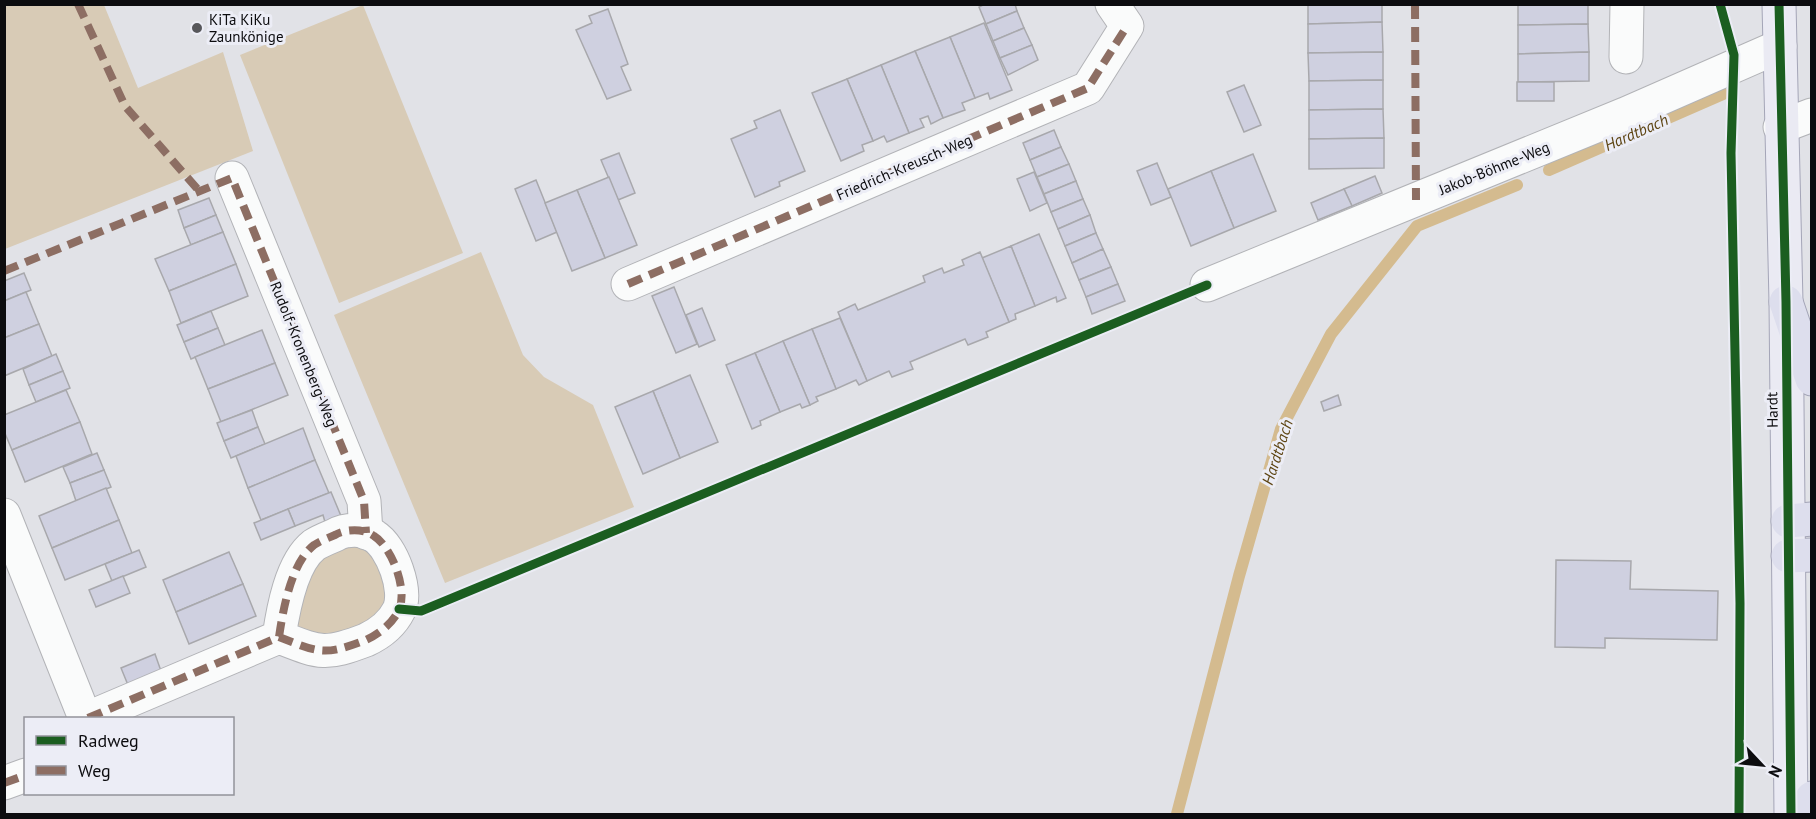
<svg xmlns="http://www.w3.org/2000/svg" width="1816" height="819" font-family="'PT Sans',sans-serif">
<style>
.green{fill:#d8cbb6}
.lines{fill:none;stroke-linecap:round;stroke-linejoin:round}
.stream{stroke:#d4bb8f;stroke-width:12}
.building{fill:#cfd0e0;stroke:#a8a8ac;stroke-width:1.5}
.minor-casing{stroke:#b2b3b7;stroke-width:35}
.major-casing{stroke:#a4a5b7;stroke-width:35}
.highway-casing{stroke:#a4a5b7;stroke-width:35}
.minor{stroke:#fafbfb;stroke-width:33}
.major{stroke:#eaeaf3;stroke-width:33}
.highway{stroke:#dddeed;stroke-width:33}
.quiet{stroke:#8d6e63;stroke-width:8;stroke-dasharray:15 8;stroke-linecap:butt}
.cycleway-casing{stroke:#ecedf6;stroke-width:13}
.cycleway{stroke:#1b5e20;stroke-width:9}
.poi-dot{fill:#57575b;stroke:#ecedf6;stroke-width:2}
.labels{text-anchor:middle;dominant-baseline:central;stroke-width:6;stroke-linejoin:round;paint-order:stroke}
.poi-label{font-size:15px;fill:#0c0c0f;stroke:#ecedf6;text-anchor:start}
.street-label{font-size:15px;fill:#0c0c0f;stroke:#ecedf6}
.water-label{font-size:16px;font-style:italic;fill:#5d4412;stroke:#ecedf6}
</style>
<rect width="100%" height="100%" fill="#e1e2e7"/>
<g class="green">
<polygon points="5,4 104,5 138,88 223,52 253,151 5,249"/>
<polygon points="363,5 463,253 339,303 240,55"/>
<polygon points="481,252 523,355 544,377 593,405 634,507 445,583 334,315"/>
<path d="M349 544 368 545C379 556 381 564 384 578 395 622 355 627 323 640L298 630C294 609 311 561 331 550 336 548 343 546 349 544Z"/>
</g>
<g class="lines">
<g class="stream">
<polyline points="1549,170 1723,94"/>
<polyline points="1177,814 1239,576 1281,429 1331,334 1417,226 1517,185"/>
</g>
</g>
<g class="building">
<polygon points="985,4 1015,4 1017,11 986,24 979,7"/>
<polygon points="1308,4 1382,4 1382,22 1308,24"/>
<polygon points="1518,4 1588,4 1588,24 1518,25"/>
<polygon points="608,9 628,64 621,67 631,90 607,99 576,30 592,23 589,16"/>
<polygon points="1017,11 1024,28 993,41 986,24"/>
<polygon points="1382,22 1383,52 1308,53 1308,24"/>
<polygon points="984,23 1012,90 990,99 988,93 975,98 950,37"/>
<polygon points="1588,24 1589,52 1518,54 1518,25"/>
<polygon points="1024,28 1032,45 1000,58 993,41"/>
<polygon points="950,37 975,98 962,103 965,110 943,118 915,51"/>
<polygon points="1032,45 1038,60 1008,75 1000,58"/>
<polygon points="915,51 943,118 931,124 928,116 920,119 924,127 909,133 881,65"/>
<polygon points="1383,52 1383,80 1309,81 1308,53"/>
<polygon points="1589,52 1589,81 1518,82 1518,54"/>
<polygon points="881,65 909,133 887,142 884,136 873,141 847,79"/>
<polygon points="847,79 873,141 862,145 864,151 841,161 812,93"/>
<polygon points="1383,80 1383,109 1309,110 1309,81"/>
<rect x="1517" y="82" width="37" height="19"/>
<polygon points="1244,85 1261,125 1244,132 1227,92"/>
<polygon points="1383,109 1384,138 1309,139 1309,110"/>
<polygon points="780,110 805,171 779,182 780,186 755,197 731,139 757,128 754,121"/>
<polygon points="1054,130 1061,147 1030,160 1023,143"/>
<polygon points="1384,138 1384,168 1309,169 1309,139"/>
<polygon points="1061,147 1069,164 1037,177 1030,160"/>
<polygon points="619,153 635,193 618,200 601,160"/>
<polygon points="1253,154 1276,211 1234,228 1211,171"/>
<polygon points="1157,163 1171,197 1151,205 1137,171"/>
<polygon points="1069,164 1076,181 1044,194 1037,177"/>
<polygon points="1211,171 1234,228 1191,246 1168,189"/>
<polygon points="1034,172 1047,203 1030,211 1017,179"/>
<polygon points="1375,176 1382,193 1352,206 1344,189"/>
<polygon points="609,177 637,245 605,258 577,190"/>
<polygon points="536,180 557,232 536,241 515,189"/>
<polygon points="1076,181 1083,199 1051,212 1044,194"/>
<polygon points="1344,189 1352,206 1318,220 1311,203"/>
<polygon points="577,190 605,258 572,271 545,203"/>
<polygon points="209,198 216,215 184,228 178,210"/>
<polygon points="1083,199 1090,215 1058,229 1051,212"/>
<polygon points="216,215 223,232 191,245 184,228"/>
<polygon points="1090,215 1096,233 1065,246 1058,229"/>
<polygon points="223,232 236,264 169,291 155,259"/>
<polygon points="1096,233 1103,249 1072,263 1065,246"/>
<polygon points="1039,234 1066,298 1057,302 1056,297 1035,306 1011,246"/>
<polygon points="1011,246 1035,306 1015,314 1016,319 1009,322 982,258"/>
<polygon points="1103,249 1111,267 1079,280 1072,263"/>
<polygon points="980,252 1009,322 986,332 988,337 968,345 965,339 910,362 913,369 892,377 889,371 867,381 838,312 855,304 858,310 925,282 923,276 942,268 944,273 964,265 962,260"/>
<polygon points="236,264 248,296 181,323 169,291"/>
<polygon points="1111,267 1118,284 1086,297 1079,280"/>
<polygon points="24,273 31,290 4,301 4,281"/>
<polygon points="1118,284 1125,301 1092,314 1086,297"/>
<polygon points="674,287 697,344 676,353 652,296"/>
<polygon points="26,292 39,324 4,338 4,301"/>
<polygon points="702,308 715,340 699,347 686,315"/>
<polygon points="211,311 218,328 184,342 177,325"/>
<polygon points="840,318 867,381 859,385 856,380 836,389 812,329"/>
<polygon points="39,324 52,356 4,376 4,338"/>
<polygon points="218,328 225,345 191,359 184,342"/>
<polygon points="812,329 836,389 816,397 818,401 810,405 783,341"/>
<polygon points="262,330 275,363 208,389 195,357"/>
<polygon points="783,341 810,405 802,408 800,404 780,412 755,353"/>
<polygon points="755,353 780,412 760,421 761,425 752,429 726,365"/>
<polygon points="56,354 63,371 29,385 23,369"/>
<polygon points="275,363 288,395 221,422 208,389"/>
<polygon points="63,371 70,388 36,402 29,385"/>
<polygon points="690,375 718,442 680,458 653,391"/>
<polygon points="66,390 80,422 12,450 4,431 4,415"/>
<polygon points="653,391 680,458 643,474 615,407"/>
<polygon points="1338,395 1341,405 1324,411 1321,402"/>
<polygon points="252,410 258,427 224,441 217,423"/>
<polygon points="80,422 92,454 25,482 12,450"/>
<polygon points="258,427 265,444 231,458 224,441"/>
<polygon points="303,428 315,460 248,488 236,456"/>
<polygon points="97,453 104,470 70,483 63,467"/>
<polygon points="315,460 329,493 261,520 248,488"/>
<polygon points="104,470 111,487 76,501 70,483"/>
<polygon points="106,488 119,520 52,548 39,516"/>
<polygon points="331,492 341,516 325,522 323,515 295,526 288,509"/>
<polygon points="288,509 295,526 261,540 254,523"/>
<polygon points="119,520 132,553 65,580 52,548"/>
<polygon points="139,550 146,567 112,581 105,564"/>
<polygon points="229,552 243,584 176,612 163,580"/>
<polygon points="1556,560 1631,561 1630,589 1718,591 1717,640 1605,638 1605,648 1555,647"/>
<polygon points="123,576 130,593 96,607 89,590"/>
<polygon points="243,584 256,616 189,644 176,612"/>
<polygon points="155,654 161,671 128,685 121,668"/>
</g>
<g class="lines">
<defs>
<g id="minor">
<polyline points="1626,57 1627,4"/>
<polyline points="1780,127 1812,115"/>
<polyline points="232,178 364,501 366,533"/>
<polyline points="628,284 1088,88 1127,26 1112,4"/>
<polyline points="1207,285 1625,114 1780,46"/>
<polyline points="4,515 85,718"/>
<path d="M88 718 279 637C320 653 324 656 366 640 379 634 392 624 399 610 408 590 392 547 374 536 364 528 345 529 335 535 328 538 320 541 314 545 291 563 283 610 279 637"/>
<polyline points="4,783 26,775"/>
</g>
<polyline id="major" points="1779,4 1786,302 1791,814"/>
<g id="highway">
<polyline points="1786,302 1812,379"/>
<polyline points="1788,521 1812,519"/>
<polyline points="1788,556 1812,555"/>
<polyline points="1807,814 1812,798"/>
</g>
</defs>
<use href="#minor" class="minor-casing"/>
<use href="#major" class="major-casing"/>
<use href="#highway" class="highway-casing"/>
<use href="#minor" class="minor"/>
<use href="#major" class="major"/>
<use href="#highway" class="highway"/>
<g class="quiet">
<polyline points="78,4 125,106 200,192"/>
<polyline points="1415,4 1416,200"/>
<polyline points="4,271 232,178 364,501 366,533"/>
<polyline points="628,284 1088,88 1127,26"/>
<path d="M88 718 279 637C320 653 324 656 366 640 379 634 392 624 399 610 408 590 392 547 374 536 364 528 345 529 335 535 328 538 320 541 314 545 291 563 283 610 279 637"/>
<polyline points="4,783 26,775"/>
</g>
<defs>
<g id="cycleway">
<polyline points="1720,4 1734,55 1731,153 1740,603 1739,814"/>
<polyline points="1779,4 1786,302 1791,814"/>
<polyline points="399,609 421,611 1207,285"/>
</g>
</defs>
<use href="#cycleway" class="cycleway-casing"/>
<use href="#cycleway" class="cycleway"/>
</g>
<circle class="poi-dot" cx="197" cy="28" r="6"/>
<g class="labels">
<g class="poi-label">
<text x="209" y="19">KiTa KiKu<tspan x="209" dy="17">Zaunkönige</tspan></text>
</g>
<g class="street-label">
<text transform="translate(904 167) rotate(-23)">Friedrich-Kreusch-Weg</text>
<text transform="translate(1494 168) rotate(-22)">Jakob-Böhme-Weg</text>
<text transform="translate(304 354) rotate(68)">Rudolf-Kronenberg-Weg</text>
<text transform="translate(1772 410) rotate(-91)">Hardt</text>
</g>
<g class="water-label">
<text transform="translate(1636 132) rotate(-24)">Hardtbach</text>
<text transform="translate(1277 452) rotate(-72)">Hardtbach</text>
</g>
</g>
<rect width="1816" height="819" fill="none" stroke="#0c0c0f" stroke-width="12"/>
<rect x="24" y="717" width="210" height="78" fill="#ecedf6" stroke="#92939a" stroke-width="1.5"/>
<rect x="36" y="736" width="30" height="9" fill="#1b5e20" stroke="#92939a" stroke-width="1.5"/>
<text x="78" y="747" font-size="18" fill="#0c0c0f">Radweg</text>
<rect x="36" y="766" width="30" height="9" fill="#8d6e63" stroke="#92939a" stroke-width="1.5"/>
<text x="78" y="777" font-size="18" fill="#0c0c0f">Weg</text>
<g transform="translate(1762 765) rotate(116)" stroke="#ecedf6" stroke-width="4.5" paint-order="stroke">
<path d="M0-4.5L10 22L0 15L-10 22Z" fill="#0c0c0f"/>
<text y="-9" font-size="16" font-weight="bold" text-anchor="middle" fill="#0c0c0f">N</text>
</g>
</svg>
